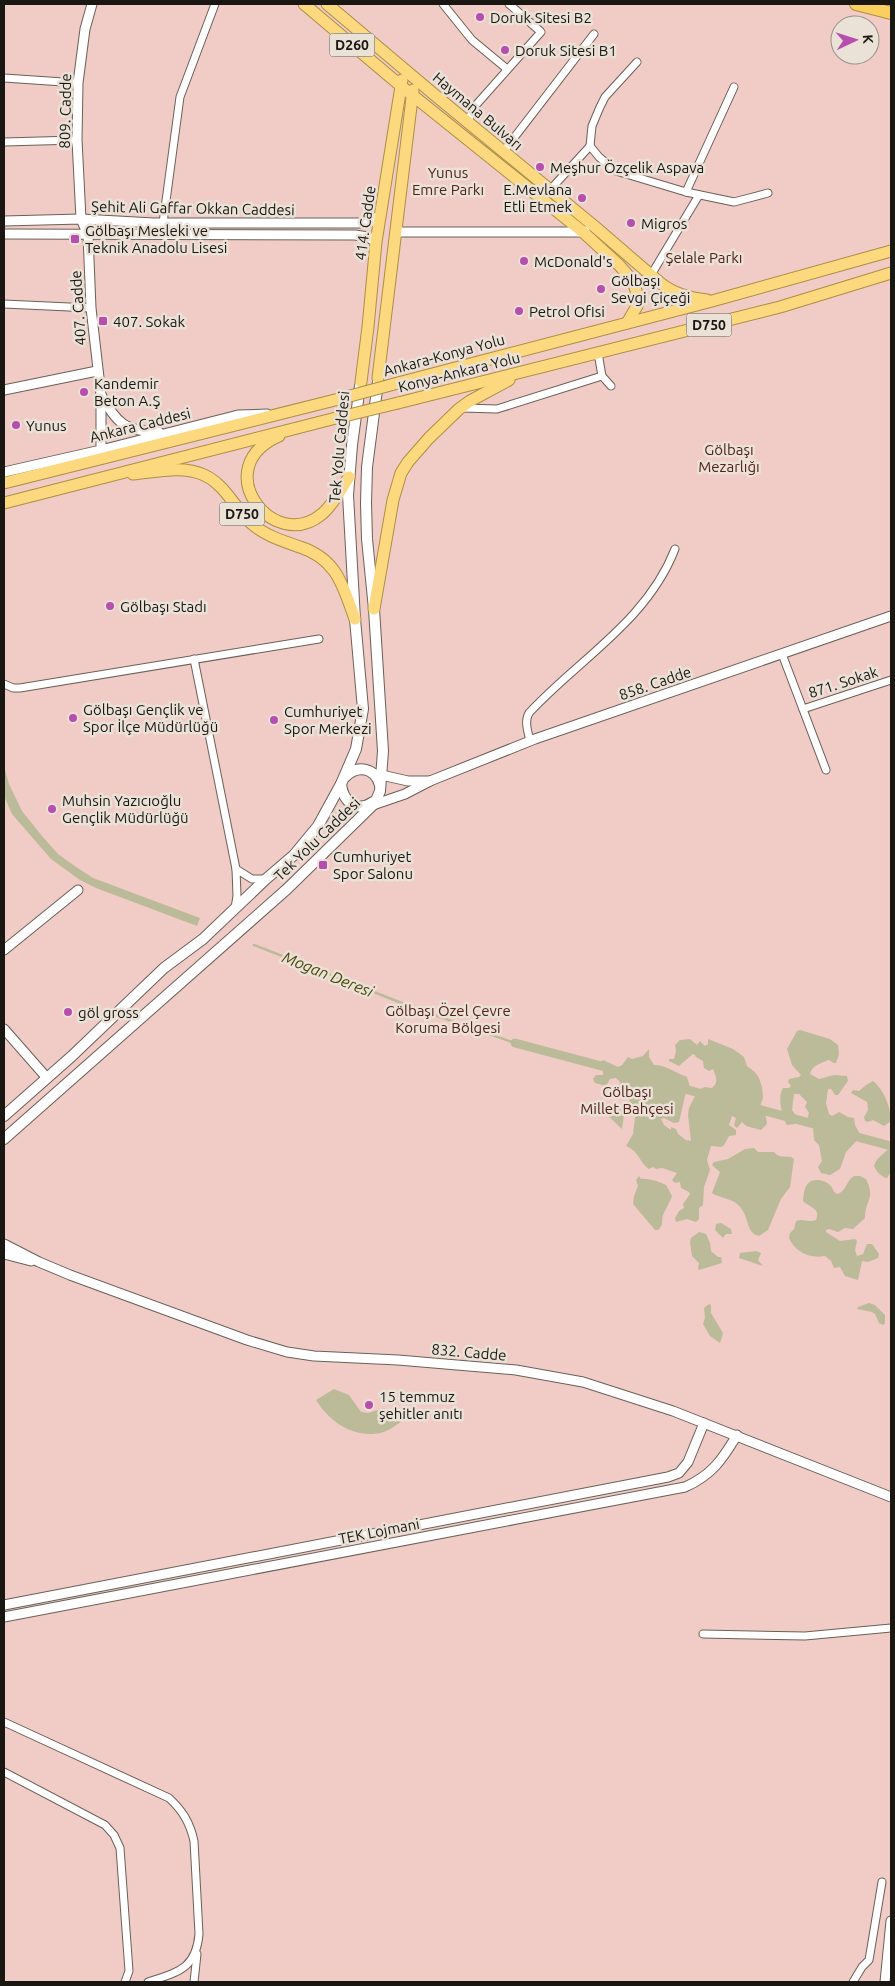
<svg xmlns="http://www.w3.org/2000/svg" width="895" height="1986" font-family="Ubuntu,sans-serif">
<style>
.green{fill:#f1cbc5;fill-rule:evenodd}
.water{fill:#bcbb99}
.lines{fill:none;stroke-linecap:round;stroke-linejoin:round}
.stream{stroke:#bcbb99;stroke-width:2.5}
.canal{stroke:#bcbb99;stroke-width:9}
.minor-casing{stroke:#696158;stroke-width:9}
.tertiary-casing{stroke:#696158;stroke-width:11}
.secondary-casing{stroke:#696158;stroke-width:12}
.trunk-casing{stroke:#ac8f44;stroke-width:13}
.motorway-casing{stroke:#ac8f44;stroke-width:14}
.minor{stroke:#fff;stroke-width:7}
.tertiary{stroke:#fff;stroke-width:9}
.secondary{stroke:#fff;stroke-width:10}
.trunk{stroke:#fcd87e;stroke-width:11}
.motorway{stroke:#fbcf5e;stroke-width:12}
.trunk-bridge-casing{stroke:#ac8f44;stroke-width:13;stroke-linecap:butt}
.trunk-bridge{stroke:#fcd87e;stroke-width:11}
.poi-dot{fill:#b64daf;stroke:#eae1d7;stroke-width:2}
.labels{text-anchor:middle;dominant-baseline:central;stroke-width:5;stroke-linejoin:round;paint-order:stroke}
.shield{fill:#eae1d7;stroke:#58544e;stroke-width:1}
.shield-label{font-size:14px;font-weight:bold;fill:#1a1713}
.poi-label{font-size:15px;fill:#1a1713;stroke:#eae1d7;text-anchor:start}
.street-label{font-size:15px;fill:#1a1713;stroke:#eae1d7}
.park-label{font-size:15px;fill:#54211b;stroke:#eae1d7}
.water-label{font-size:16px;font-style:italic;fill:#4b490c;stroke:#eae1d7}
</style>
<rect width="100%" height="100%" fill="#eae1d7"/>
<path class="green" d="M4 4H891V1982H4ZM840 25H870V55H840Z"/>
<g class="water">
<polygon points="4,766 9,784 22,811 42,836 58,854 76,867 93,878 200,918 197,926 96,888 80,880 51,859 12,814 4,796"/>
<path d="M800 1030 830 1039 838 1045 839 1054 836 1063H834L829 1060C823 1062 811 1066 810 1074L819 1079 834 1075 847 1076 848 1081 838 1095H835L831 1089H828L826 1103 829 1114 832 1116 839 1112 848 1117 854 1118 855 1125 861 1136 846 1152 840 1169 830 1175 821 1173 818 1167 822 1161 819 1145 814 1140 813 1128 807 1120 809 1113 805 1107 807 1102 799 1094H794L792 1110 797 1117 795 1124 787 1125C782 1116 777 1097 783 1088H789L791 1086 788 1082 789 1079 799 1077 801 1075 792 1065 787 1049 797 1031Z"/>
<path d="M690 1039 697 1045 700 1041 705 1046 708 1044V1039L733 1049 744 1057 747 1066 755 1072 759 1078 762 1087 763 1098 760 1106 765 1112 767 1124 761 1130 746 1126 742 1122 737 1128 734 1125 736 1118 732 1116 729 1125 736 1130V1135L729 1136C722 1149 725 1147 711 1146L707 1160 710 1170 704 1187 703 1205 699 1208V1219L696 1222 687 1219 676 1222 675 1218 679 1211 684 1208 683 1204 690 1194 689 1192 681 1188 680 1182 675 1183 672 1180 677 1173 662 1168 656 1169 653 1167 649 1169C639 1162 639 1151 626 1146L633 1134 636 1110 629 1100 631 1097 630 1091 619 1086 620 1082 616 1078 610 1079 606 1086 595 1083 593 1079 596 1075H603V1071L597 1066 603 1060 618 1067 622 1065 628 1057 632 1059 643 1056 649 1049V1057L654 1065C666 1065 676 1073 687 1077L690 1087 686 1092 679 1122 674 1123 664 1118 661 1119 664 1125 671 1130V1127L676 1129 678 1134 686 1140 691 1141 688 1115 689 1108 698 1090 705 1087 712 1088C719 1082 716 1077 713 1069L709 1071 704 1068 703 1061 696 1057 695 1055 693 1054 679 1066 669 1061V1059H674L676 1051 675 1045 680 1040Z"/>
<path d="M873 1081C884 1089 891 1109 891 1121L884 1126 873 1120 868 1122 865 1121 864 1117 868 1110 867 1102 851 1093 853 1090 859 1091 866 1085Z"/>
<polygon points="616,1102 624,1115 622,1129 603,1111 604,1107"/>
<path d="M891 1146V1172L887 1178C881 1177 876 1171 874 1166 877 1156 885 1154 891 1146Z"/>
<path d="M754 1148 758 1152H774C779 1158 784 1156 791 1157L794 1159 790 1187 781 1199 768 1230 759 1236C747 1233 749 1221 743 1211 735 1197 723 1200 712 1193L720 1172 712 1165 714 1162 728 1159 745 1149Z"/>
<path d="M639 1176 641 1179C648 1178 660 1182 666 1185L672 1196C670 1202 666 1208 663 1215 661 1222 664 1225 658 1230H655L633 1204 634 1196 638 1186 636 1180Z"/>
<path d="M854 1176H860L866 1179C876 1200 865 1199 865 1218L853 1229 845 1228 838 1232 829 1229 826 1230V1232L840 1241 855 1239 857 1241 855 1250 857 1256 863 1254 867 1244H872L879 1254 878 1258 868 1262 862 1261 858 1280 845 1276 840 1267 834 1268 831 1261 825 1256C810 1259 795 1252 789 1238L790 1233 794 1229 796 1221C803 1218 809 1223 816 1220 821 1208 810 1208 803 1201 804 1191 805 1179 818 1180 822 1180 827 1182 830 1185 834 1189 832 1192 838 1194 847 1190 846 1181 854 1176Z"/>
<polygon points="721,1223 731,1229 732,1234 726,1234 723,1238 715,1230 716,1224"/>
<polygon points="699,1232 706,1234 710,1243 711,1251 718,1257 721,1257 722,1263 699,1270 698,1268 699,1263 692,1256 690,1242 691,1238"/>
<polygon points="756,1251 761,1253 758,1260 763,1266 739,1258 740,1253"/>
<polygon points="869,1303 875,1305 885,1315 885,1323 883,1325 879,1323 875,1314 872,1312 857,1309 858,1307"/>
<polygon points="709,1304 711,1305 711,1313 723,1333 720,1343 710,1336 703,1324 705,1318 704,1308"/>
<path d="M334 1389 349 1395 361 1412 368 1413 384 1408 401 1422C396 1425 390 1430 384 1432 356 1440 330 1423 316 1400Z"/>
</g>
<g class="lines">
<polyline class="stream" points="254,945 417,1009 515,1043"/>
<g class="canal">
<polyline points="515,1043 609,1068"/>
<polyline points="677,1087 707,1095"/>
<polyline points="754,1108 821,1126"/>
<polyline points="850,1135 891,1146"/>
</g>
<defs>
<g id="minor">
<polyline points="443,4 472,40 507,69"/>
<polyline points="4,78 78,83"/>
<polyline points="467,122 476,105 541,32 509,4"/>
<polyline points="4,142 77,140"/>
<polyline points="590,146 599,157 616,171 686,192 734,202 768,193"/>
<polyline points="503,152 594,34"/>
<polyline points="550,190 590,146 592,126 600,107 605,97 637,62"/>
<polyline points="686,192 734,87"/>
<polyline points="163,223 180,97 215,4"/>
<polyline points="651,275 699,195"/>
<polyline points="4,304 91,308"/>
<polyline points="602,376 611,386"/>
<polyline points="462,408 497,409 602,376 598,353"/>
<polyline points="782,654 826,770"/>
<polyline points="194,659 236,869"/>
<polyline points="4,684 13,688 20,688 319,639"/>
<polyline points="803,709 891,680"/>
<path d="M530 741C528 731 524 722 529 713 579 659 647 621 675 549"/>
<polyline points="235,908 237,896 236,869 252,879 266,879"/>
<polyline points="703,1634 805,1636 891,1628"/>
<path d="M4 1722 169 1798C183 1811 190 1823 194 1841L199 1934C196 1969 178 1972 148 1982"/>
<polyline points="4,1772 105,1825 114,1835 120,1848 129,1971 125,1982"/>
<polyline points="194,1982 197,1954"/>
<polyline points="853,1982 862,1967 869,1960 882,1882"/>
</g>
<g id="tertiary">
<polyline points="92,4 85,29 78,83 77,140 81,219 88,235 91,308 101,395 101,450"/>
<polyline points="4,221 81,219 154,223 359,223 370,222 380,215"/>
<polyline points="396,232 583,232 585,231"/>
<polyline points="4,234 355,235 368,237 376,242"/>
<polyline points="4,390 97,371"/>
<path d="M101 395C118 424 124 431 159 432"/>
<polyline points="4,472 101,450 238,415 267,414"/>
<polyline points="430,781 535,739 891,616"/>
<polyline points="370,806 405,794 430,781 408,781 377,774"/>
<polyline points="4,950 78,890"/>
<polyline points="4,1029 47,1078"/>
<polyline points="4,1244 39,1262 70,1275 247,1340 287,1352 314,1356 398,1360 516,1370 583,1382 673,1411 891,1497"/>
<polyline points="4,1254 31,1261"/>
<polyline points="4,1605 668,1477 679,1473 688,1462 704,1423"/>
<path d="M4 1617 685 1487C712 1475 722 1460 737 1435"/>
<polyline points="885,1982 891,1921"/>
</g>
<g id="secondary">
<path d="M345 777C358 764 375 768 380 785"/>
<path d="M341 784C343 802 357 813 373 802"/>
<polyline points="4,1116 72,1056 164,968 203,939 266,879 294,855 318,826 341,784 356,749 363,709 355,619 348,495 352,445 360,386"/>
<polyline points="4,1139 287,889 375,803 380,791 383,751 374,609 367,539 366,503 367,467 378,382"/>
</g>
<g id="trunk">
<polyline points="304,4 401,86 583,232 619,265 633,281 637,294 637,306 627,323"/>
<path d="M327 4 436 96 594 226 659 282C674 294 689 298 707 300"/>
<polyline points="378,378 413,90"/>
<polyline points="361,382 368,327 376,242 402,80"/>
<polyline points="398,383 712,301 891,251"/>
<polyline points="398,403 780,307 891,273"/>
<path d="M279 436C207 467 273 555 322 514 333 505 341 489 349 477"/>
<path d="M133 474C155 472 183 465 204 475 226 485 235 509 252 524 266 536 283 541 300 547 337 559 343 586 355 619"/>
<polyline points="4,483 339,399"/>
<polyline points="4,503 336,418"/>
<polyline points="374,609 393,500 401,473 408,462 429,438 459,409 470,401 509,380"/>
</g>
<polyline id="motorway" points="856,4 891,13"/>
</defs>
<use href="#minor" class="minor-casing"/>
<use href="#tertiary" class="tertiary-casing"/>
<use href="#secondary" class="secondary-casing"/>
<use href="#trunk" class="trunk-casing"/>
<use href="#motorway" class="motorway-casing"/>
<use href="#minor" class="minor"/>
<use href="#tertiary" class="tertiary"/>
<use href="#secondary" class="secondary"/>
<use href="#trunk" class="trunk"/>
<use href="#motorway" class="motorway"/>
<defs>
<g id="trunk-bridge">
<polyline points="339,399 398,383"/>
<polyline points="336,418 398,403"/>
</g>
</defs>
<use href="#trunk-bridge" class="trunk-bridge-casing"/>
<use href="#trunk-bridge" class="trunk-bridge"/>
</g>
<g class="poi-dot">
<circle cx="480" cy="17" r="5"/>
<circle cx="505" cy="50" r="5"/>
<circle cx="540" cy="167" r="5"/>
<circle cx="582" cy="198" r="5"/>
<circle cx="631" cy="223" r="5"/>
<rect x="70" y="234" width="10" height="10" rx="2.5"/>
<circle cx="524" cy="261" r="5"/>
<circle cx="601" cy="289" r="5"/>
<circle cx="519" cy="311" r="5"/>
<rect x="98" y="316" width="10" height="10" rx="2.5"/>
<circle cx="84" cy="392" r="5"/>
<circle cx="16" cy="425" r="5"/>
<circle cx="110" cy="606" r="5"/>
<circle cx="73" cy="718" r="5"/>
<circle cx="274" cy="720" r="5"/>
<circle cx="52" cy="809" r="5"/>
<rect x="318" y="860" width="10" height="10" rx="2.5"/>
<circle cx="68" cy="1012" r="5"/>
<circle cx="369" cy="1405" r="5"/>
</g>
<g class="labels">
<g class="shield">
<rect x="329.5" y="33.5" width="45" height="23" rx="4"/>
<rect x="686.5" y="313.5" width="45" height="23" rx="4"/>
<rect x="219.5" y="502.5" width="45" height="23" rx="4"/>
</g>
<g class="shield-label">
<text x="352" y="45">D260</text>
<text x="709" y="325">D750</text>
<text x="242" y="514">D750</text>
</g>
<g class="poi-label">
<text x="490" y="17">Doruk Sitesi B2</text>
<text x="515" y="50">Doruk Sitesi B1</text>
<text x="550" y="167">Meşhur Özçelik Aspava</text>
<text x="572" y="189" text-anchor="end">E.Mevlana<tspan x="572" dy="17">Etli Etmek</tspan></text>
<text x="641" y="223">Migros</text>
<text x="85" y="230">Gölbaşı Mesleki ve<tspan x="85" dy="17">Teknik Anadolu Lisesi</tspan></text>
<text x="534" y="261">McDonald's</text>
<text x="611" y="280">Gölbaşı<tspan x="611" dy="17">Sevgi Çiçeği</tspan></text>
<text x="529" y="311">Petrol Ofisi</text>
<text x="113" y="321">407. Sokak</text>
<text x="94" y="383">Kandemir<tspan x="94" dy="17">Beton A.Ş</tspan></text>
<text x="26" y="425">Yunus</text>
<text x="120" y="606">Gölbaşı Stadı</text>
<text x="83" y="709">Gölbaşı Gençlik ve<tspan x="83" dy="17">Spor İlçe Müdürlüğü</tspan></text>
<text x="284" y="711">Cumhuriyet<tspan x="284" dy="17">Spor Merkezi</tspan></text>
<text x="62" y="800">Muhsin Yazıcıoğlu<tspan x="62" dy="17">Gençlik Müdürlüğü</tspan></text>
<text x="333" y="856">Cumhuriyet<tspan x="333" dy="17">Spor Salonu</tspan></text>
<text x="78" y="1012">göl gross</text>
<text x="379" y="1396">15 temmuz<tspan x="379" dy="17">şehitler anıtı</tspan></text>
</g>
<g class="street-label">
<text transform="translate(65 111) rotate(-89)">809. Cadde</text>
<text transform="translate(478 111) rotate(40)">Haymana Bulvarı</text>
<text transform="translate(193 208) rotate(1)">Şehit Ali Gaffar Okkan Caddesi</text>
<text transform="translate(365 223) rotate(-82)">414. Cadde</text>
<text transform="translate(78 308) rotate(-94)">407. Cadde</text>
<text transform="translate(444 355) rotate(-15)">Ankara-Konya Yolu</text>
<text transform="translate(459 372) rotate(-14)">Konya-Ankara Yolu</text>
<text transform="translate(140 425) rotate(-14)">Ankara Caddesi</text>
<text transform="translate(339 447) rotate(-85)">Tek Yolu Caddesi</text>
<text transform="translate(843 682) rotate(-18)">871. Sokak</text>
<text transform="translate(655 683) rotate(-19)">858. Cadde</text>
<text transform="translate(317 839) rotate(-44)">Tek Yolu Caddesi</text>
<text transform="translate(469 1352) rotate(5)">832. Cadde</text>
<text transform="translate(379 1531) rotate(-11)">TEK Lojmani</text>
</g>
<g class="park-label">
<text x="448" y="172">Yunus<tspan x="448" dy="17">Emre Parkı</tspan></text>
<text x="704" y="257">Şelale Parkı</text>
<text x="729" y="449">Gölbaşı<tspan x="729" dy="17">Mezarlığı</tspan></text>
<text x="448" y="1010">Gölbaşı Özel Çevre<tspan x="448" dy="17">Koruma Bölgesi</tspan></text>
<text x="627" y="1091">Gölbaşı<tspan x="627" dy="17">Millet Bahçesi</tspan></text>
</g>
<g class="water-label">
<text transform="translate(328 974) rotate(22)">Mogan Deresi</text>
</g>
</g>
<rect width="895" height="1986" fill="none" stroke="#1a1713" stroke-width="10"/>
<g transform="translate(855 40) rotate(86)"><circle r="24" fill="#eae1d7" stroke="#979089"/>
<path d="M0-4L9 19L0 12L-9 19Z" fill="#b64daf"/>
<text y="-8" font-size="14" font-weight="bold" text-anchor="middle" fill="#1a1713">K</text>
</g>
</svg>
